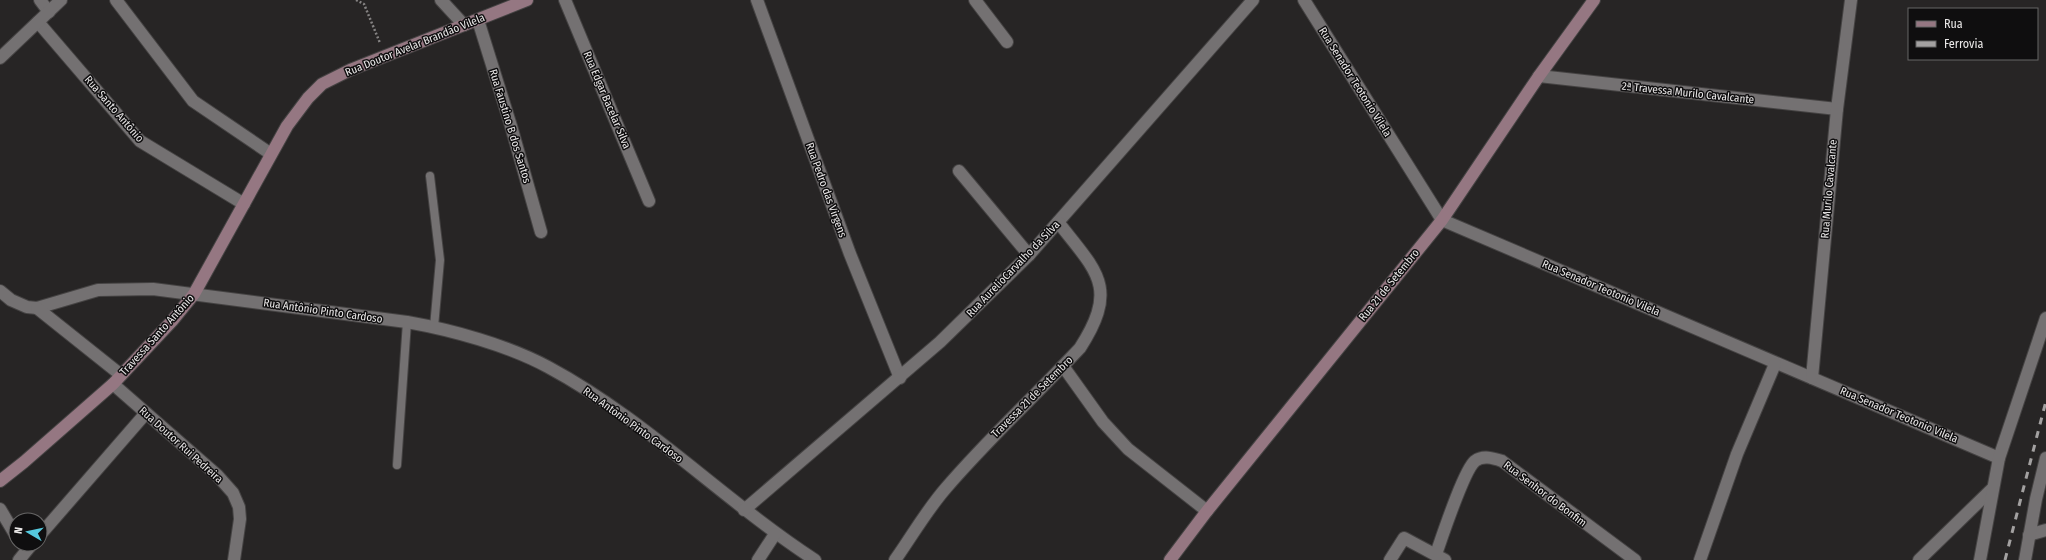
<svg xmlns="http://www.w3.org/2000/svg" width="2046" height="560" font-family="'Fira Sans Condensed',sans-serif">
<style>
.lines{fill:none;stroke-linecap:round;stroke-linejoin:round}
.lane-casing{stroke:#454343;stroke-width:10}
.street-casing{stroke:#454343;stroke-width:14}
.secondary-casing{stroke:#454343;stroke-width:14}
.path{stroke:#848282;stroke-width:2.5;stroke-dasharray:2 2;stroke-linecap:butt}
.lane{stroke:#747172;stroke-width:8}
.street{stroke:#747172;stroke-width:12}
.secondary{stroke:#957782;stroke-width:12}
.rail{stroke:#a3a1a1;stroke-width:3;stroke-dasharray:7 7;stroke-linecap:butt}
.labels{text-anchor:middle;dominant-baseline:central;stroke-width:3;stroke-linejoin:round;paint-order:stroke}
.street-label{font-size:11px;fill:#ebe9e9;stroke:#0f0e0f}
</style>
<rect width="100%" height="100%" fill="#272525"/>
<g class="lines">
<defs>
<g id="lane">
<polyline points="430,176 440,260 434,327"/>
<polyline points="397,465 407,322"/>
</g>
<g id="street">
<polyline points="40,0 49,12"/>
<polyline points="116,0 193,101 271,154"/>
<polyline points="441,0 464,25"/>
<polyline points="565,0 649,201"/>
<polyline points="757,0 850,254 900,378"/>
<polyline points="975,0 1007,42"/>
<polyline points="1304,0 1442,220 1999,458"/>
<polyline points="478,20 511,126 541,232"/>
<polyline points="38,22 140,141 244,204"/>
<polyline points="0,58 61,0"/>
<polyline points="1539,76 1837,109"/>
<polyline points="959,171 1029,255"/>
<path d="M0 291 11 300 27 307 37 308 98 290 153 289 407 322C452 330 507 345 548 367 645 419 723 500 815 560"/>
<polyline points="37,308 121,375"/>
<polyline points="1063,366 1103,422 1128,449 1207,511"/>
<polyline points="1812,378 1837,109 1851,0"/>
<polyline points="113,384 217,475 233,493 239,507 240,519 234,560"/>
<polyline points="0,509 16,536"/>
<polyline points="744,510 940,342 1029,255 1253,0"/>
<polyline points="40,535 146,413"/>
<polyline points="2029,535 2046,530"/>
<path d="M1436 554C1442 537 1464 470 1475 461 1483 455 1493 458 1502 461L1635 560"/>
<polyline points="19,560 32,544"/>
<polyline points="758,560 775,534"/>
<path d="M895 560C912 536 926 511 946 488 988 439 1036 395 1080 348 1119 287 1097 272 1058 222"/>
<polyline points="1390,560 1404,538 1445,560"/>
<polyline points="1700,560 1737,454 1775,364"/>
<polyline points="1919,560 1992,489"/>
<polyline points="1980,560 1999,458 2046,318"/>
<polyline points="2025,560 2036,499 2046,458"/>
</g>
<g id="secondary">
<polyline points="0,481 24,462 113,384 172,321 194,294 287,126 308,98 322,84 350,70 527,0"/>
<polyline points="1170,560 1207,511 1442,220 1539,76 1594,0"/>
</g>
</defs>
<use href="#lane" class="lane-casing"/>
<use href="#street" class="street-casing"/>
<use href="#secondary" class="secondary-casing"/>
<polyline class="path" points="356,0 364,4 380,43"/>
<use href="#lane" class="lane"/>
<use href="#street" class="street"/>
<use href="#secondary" class="secondary"/>
<polyline class="rail" points="2005,560 2046,401"/>
</g>
<g class="labels">
<g class="street-label">
<text transform="translate(415 45) rotate(-22)">Rua Doutor Avelar Brandão Vilela</text>
<text transform="translate(1355 82) rotate(58)">Rua Senador Teotonio Vilela</text>
<text transform="translate(1688 93) rotate(6)">2ª Travessa Murilo Cavalcante</text>
<text transform="translate(607 100) rotate(67)">Rua Edgar Bacelar Silva</text>
<text transform="translate(114 109) rotate(49)">Rua Santo Antônio</text>
<text transform="translate(510 126) rotate(73)">Rua Faustino B dos Santos</text>
<text transform="translate(1829 189) rotate(-85)">Rua Murilo Cavalcante</text>
<text transform="translate(826 190) rotate(70)">Rua Pedro das Virgens</text>
<text transform="translate(1013 269) rotate(-46)">Rua AurelioCarvalho da Silva</text>
<text transform="translate(1389 285) rotate(-51)">Rua 21 de Setembro</text>
<text transform="translate(1601 288) rotate(23)">Rua Senador Teotonio Vilela</text>
<text transform="translate(323 311) rotate(8)">Rua Antônio Pinto Cardoso</text>
<text transform="translate(157 335) rotate(-48)">Travessa Santo Antônio</text>
<text transform="translate(1032 397) rotate(-45)">Travessa 21 de Setembro</text>
<text transform="translate(1899 415) rotate(23)">Rua Senador Teotonio Vilela</text>
<text transform="translate(633 425) rotate(36)">Rua Antônio Pinto Cardoso</text>
<text transform="translate(181 445) rotate(42)">Rua Doutor Rui Pedreira</text>
<text transform="translate(1545 494) rotate(37)">Rua Senhor do Bonfim</text>
</g>
</g>
<rect x="1908" y="8" width="130" height="52" fill="#0f0e0f" stroke="#676666"/>
<rect x="1916" y="21" width="20" height="6" fill="#957782" stroke="#676666"/>
<text x="1944" y="28" font-size="12" fill="#ebe9e9">Rua</text>
<rect x="1916" y="41" width="20" height="6" fill="#a3a1a1" stroke="#676666"/>
<text x="1944" y="48" font-size="12" fill="#ebe9e9">Ferrovia</text>
<g transform="translate(28 532) rotate(279)"><circle r="19" fill="#0f0e0f" stroke="#676666"/>
<path d="M0-3L7 15L0 10L-7 15Z" fill="#55cadf"/>
<text y="-6" font-size="11" font-weight="bold" text-anchor="middle" fill="#ebe9e9">N</text>
</g>
</svg>
